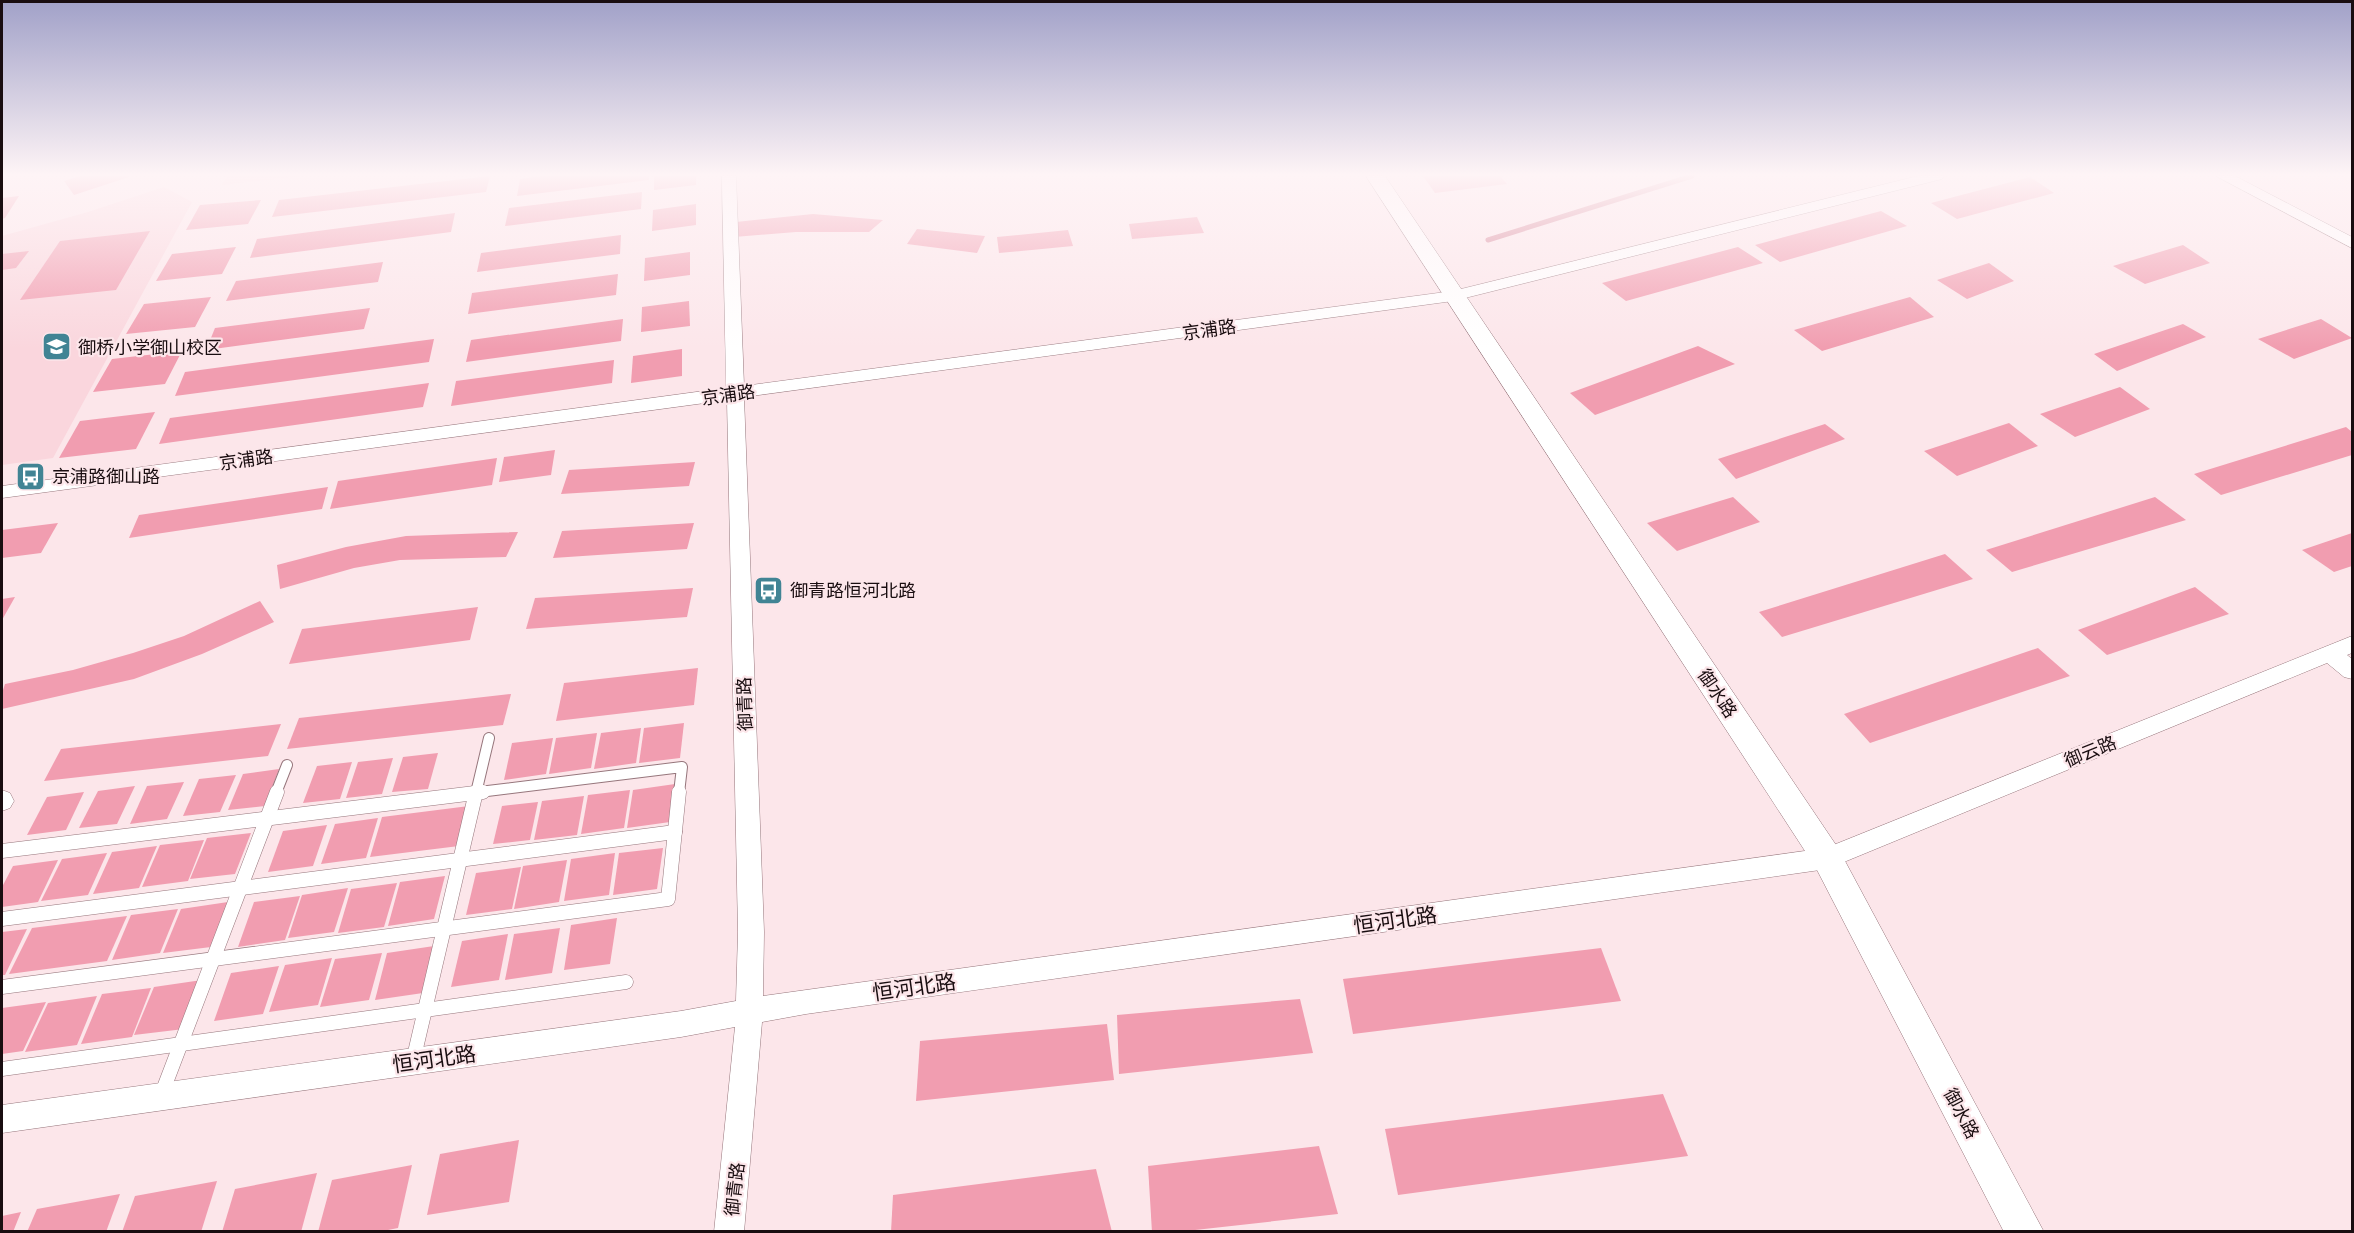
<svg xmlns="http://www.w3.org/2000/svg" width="2354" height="1233" font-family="Commissioner,'Noto Sans SC',sans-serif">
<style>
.built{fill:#fad6dd}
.green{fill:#fbd0d9}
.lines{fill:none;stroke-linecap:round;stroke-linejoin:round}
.stream{stroke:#d68497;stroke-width:5}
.building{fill:#f19db0}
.service-far1-casing{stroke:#96767c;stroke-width:12}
.service-casing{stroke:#96767c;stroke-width:15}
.minor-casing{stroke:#96767c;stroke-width:1}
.tertiary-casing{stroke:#96767c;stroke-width:1}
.service-far1{stroke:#fff;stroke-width:10}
.service{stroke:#fff;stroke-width:14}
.minor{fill:#fff;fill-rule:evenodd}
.tertiary{fill:#fff;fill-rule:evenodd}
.labels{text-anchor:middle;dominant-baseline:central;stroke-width:4.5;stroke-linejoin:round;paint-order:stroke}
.street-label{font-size:18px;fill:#190d10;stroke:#fce6ea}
.poi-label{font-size:18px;fill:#190d10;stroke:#fce6ea;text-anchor:start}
.near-street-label{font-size:21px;fill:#190d10;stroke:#fce6ea}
</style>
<rect width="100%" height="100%" fill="#fce6ea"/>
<polygon class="built" points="164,187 192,202 53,458 2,465 2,236 88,212"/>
<polygon class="green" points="227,176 303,176 222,185"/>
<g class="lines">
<polyline class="stream" points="1488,240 1692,176"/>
</g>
<g class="building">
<polygon points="80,176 129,176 129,177 74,195 64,181"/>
<polygon points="490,176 486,192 272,217 279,200"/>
<polygon points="541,176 649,176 649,180 517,196 520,179"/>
<polygon points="654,176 696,176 696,185 654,190"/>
<polygon points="1423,176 1500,176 1507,184 1435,193"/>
<polygon points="2030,177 2054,193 1957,219 1931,203"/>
<polygon points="642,192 641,209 505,226 509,208"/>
<polygon points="19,196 5,218 2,219 2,198"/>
<polygon points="261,200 248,224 186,230 200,205"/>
<polygon points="696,204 696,225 652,231 653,210"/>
<polygon points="1881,211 1907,226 1780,262 1755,245"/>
<polygon points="455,213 451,232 250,258 257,239"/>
<polygon points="813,214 883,220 869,232 796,232 734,237 736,222"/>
<polygon points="1197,217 1204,233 1132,239 1129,224"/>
<polygon points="917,229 985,236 977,253 907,244"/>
<polygon points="1068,230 1073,246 999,253 997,237"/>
<polygon points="150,231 116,290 20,300 60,241"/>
<polygon points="621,235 620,254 477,272 481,253"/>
<polygon points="2183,245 2210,263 2145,284 2113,266"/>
<polygon points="236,247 222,274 156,281 172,254"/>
<polygon points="1738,247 1763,263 1626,301 1602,283"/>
<polygon points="29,251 16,268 2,270 2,254"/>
<polygon points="690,252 690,275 644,281 645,258"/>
<polygon points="383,262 378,282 226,301 236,281"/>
<polygon points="1989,263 2014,281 1967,299 1937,280"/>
<polygon points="618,274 616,295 468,314 472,293"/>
<polygon points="211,297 195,327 126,334 144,304"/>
<polygon points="1910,297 1934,317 1822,351 1794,330"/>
<polygon points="689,301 690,326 641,332 642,307"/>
<polygon points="370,308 364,329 206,350 215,328"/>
<polygon points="623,319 621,341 466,362 471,340"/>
<polygon points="2321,319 2352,338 2294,359 2258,339"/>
<polygon points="2183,324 2206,337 2117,371 2094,354"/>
<polygon points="434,339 429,362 175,396 185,372"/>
<polygon points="1698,346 1735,364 1595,415 1570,393"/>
<polygon points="682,349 682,376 631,383 633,356"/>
<polygon points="182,351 165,384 93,392 112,359"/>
<polygon points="614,360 612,383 451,406 456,381"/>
<polygon points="429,383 423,407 159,444 170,418"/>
<polygon points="2120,387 2150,409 2075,437 2040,414"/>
<polygon points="155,412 136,449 59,458 80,421"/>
<polygon points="2009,423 2038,446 1957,476 1924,451"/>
<polygon points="1825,424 1845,439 1736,479 1718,459"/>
<polygon points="2346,427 2352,432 2352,455 2221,495 2194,474"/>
<polygon points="555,450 551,475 499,482 504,457"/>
<polygon points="497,458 492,485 330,509 338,481"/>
<polygon points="695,462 689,486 561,494 569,470"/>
<polygon points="328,487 322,509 129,538 139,515"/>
<polygon points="1733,497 1760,522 1677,551 1647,523"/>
<polygon points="2155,497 2186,520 2012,572 1986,550"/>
<polygon points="58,523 41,553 2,558 2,530"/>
<polygon points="694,523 687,549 553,558 562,531"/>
<polygon points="518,532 506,557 400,560 354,568 280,589 277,565 346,547 406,536"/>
<polygon points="2352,533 2352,566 2334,572 2302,550"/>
<polygon points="1945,554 1973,579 1782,637 1759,612"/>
<polygon points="2195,587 2229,614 2107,655 2078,630"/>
<polygon points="693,588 687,617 526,629 535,598"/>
<polygon points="15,597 2,620 2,599"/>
<polygon points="260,601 274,622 202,654 134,679 2,709 2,693 5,684 73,670 133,653 184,636"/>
<polygon points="478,607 470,640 289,664 302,629"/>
<polygon points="2038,648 2070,676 1870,743 1844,714"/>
<polygon points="698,668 694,705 556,721 564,683"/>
<polygon points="511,694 503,725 287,749 299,718"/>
<polygon points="684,723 680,758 639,763 644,728"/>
<polygon points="281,724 268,756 44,781 61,749"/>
<polygon points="641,728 636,763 594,769 601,733"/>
<polygon points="597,733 591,768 549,774 556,738"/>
<polygon points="553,738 546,774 504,780 512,743"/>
<polygon points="438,753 428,789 392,792 403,757"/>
<polygon points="393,758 382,794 346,798 358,762"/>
<polygon points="352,762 340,799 303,803 317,766"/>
<polygon points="279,769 265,806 228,810 243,774"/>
<polygon points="236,775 220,812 183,816 199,779"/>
<polygon points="184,782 167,819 130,824 147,786"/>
<polygon points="675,784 670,822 627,828 633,790"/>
<polygon points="135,786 117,824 79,828 98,791"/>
<polygon points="630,790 624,828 581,834 588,795"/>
<polygon points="84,792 66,830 27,835 47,797"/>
<polygon points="584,796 577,835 534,840 542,801"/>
<polygon points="538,802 530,840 493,844 502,806"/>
<polygon points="469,806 459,846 370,857 382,817"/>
<polygon points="378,818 366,858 321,864 335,824"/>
<polygon points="327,825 313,866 268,872 283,831"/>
<polygon points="251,833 235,874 190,879 207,838"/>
<polygon points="204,840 188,881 142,887 160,845"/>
<polygon points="157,846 139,888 93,894 112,852"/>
<polygon points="663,848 657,889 613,895 619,853"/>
<polygon points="107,853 88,895 41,901 62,859"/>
<polygon points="615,853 609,895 564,901 571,859"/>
<polygon points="58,860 38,902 2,907 2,887 13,866"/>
<polygon points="567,860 559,902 514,909 523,866"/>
<polygon points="521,867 512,909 466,915 476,873"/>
<polygon points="445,876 434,919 388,926 400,882"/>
<polygon points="397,883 384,927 338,933 351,889"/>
<polygon points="348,888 334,932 288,938 302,895"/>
<polygon points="300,896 285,940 238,947 254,902"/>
<polygon points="228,902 211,947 163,953 181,909"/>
<polygon points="178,909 160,953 112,960 131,915"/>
<polygon points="127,916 107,961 9,974 32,928"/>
<polygon points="617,918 610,964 564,970 571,925"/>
<polygon points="560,928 552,973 505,980 514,934"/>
<polygon points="27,929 5,975 2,975 2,932"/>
<polygon points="508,934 499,980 451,987 462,941"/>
<polygon points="434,946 423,993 375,1000 387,953"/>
<polygon points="1601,948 1621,1001 1353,1034 1343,979"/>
<polygon points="382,953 369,1000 320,1007 335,959"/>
<polygon points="332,958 318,1005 269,1012 285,965"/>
<polygon points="279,966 263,1014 214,1021 231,973"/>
<polygon points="202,980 184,1029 134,1035 154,987"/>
<polygon points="151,988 132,1037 81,1044 102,994"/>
<polygon points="97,996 77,1045 25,1052 48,1003"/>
<polygon points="1300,999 1313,1053 1119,1074 1117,1015"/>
<polygon points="46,1002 23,1051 2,1054 2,1008"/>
<polygon points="1107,1024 1114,1080 916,1101 920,1041"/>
<polygon points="1663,1094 1688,1156 1398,1195 1385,1129"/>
<polygon points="519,1140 509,1202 427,1215 440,1154"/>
<polygon points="1319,1146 1338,1214 1177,1232 1152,1232 1148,1166"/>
<polygon points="412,1165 398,1228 378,1232 318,1232 332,1180"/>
<polygon points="1096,1169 1112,1232 891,1232 893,1195"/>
<polygon points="317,1173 301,1232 222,1232 235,1189"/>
<polygon points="217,1181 201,1232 122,1232 135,1196"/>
<polygon points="120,1194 106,1232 27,1232 37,1209"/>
<polygon points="21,1212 13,1232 2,1232 2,1216"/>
</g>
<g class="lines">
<defs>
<g id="service-far1">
<polyline points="276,793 287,765"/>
<polyline points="471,793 682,767 679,793"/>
<polyline points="476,793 489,738"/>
</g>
<g id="service">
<polyline points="2,851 483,792"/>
<polyline points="2,919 675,832"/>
<polyline points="2,987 668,899 679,792"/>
<polyline points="413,1061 476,792"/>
<polyline points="2,1069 626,982"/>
<polyline points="162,1093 277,792"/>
</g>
<g id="minor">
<polygon points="722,176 736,176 744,386 1453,291 1918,176 1944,176 1942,179 1453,301 744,397 764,932 763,996 1826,848 2352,636 2352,653 2347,655 2352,659 2352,679 2344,677 2327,663 1827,869 806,1014 762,1022 744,1232 714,1232 735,1027 681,1037 2,1133 2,1105 681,1011 736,1001 738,932 727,400 2,498 2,486 726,388"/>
<polygon points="2216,176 2235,176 2352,237 2352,248"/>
<polygon points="2,790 10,793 14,801 10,808 2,811"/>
</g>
<polygon id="tertiary" points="1366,176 1385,176 1838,848 2044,1232 2004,1232 1816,868"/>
</defs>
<use href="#service-far1" class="service-far1-casing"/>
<use href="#service" class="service-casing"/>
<use href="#minor" class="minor-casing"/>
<use href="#tertiary" class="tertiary-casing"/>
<use href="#service-far1" class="service-far1"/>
<use href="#service" class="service"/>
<use href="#minor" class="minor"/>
<use href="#tertiary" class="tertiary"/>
</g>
<linearGradient id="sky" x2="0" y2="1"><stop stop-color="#a1a1c8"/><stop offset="0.5" stop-color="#fef4f6"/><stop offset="1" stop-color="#fef4f6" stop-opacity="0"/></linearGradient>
<rect width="2354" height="349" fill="url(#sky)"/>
<defs>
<symbol id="school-square" viewBox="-11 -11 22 22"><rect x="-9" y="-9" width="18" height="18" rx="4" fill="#418494" stroke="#fce6ea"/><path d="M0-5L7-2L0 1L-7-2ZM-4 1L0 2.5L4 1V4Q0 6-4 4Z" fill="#fff"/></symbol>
<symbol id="bus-square" viewBox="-11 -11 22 22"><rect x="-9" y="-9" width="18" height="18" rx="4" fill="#418494" stroke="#fce6ea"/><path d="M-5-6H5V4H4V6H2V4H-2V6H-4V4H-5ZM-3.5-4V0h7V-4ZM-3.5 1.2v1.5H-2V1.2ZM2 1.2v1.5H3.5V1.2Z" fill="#fff"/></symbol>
</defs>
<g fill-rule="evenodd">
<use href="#school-square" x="40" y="330" width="33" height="33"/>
<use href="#bus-square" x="14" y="460" width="33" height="33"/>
<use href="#bus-square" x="752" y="574" width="33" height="33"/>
</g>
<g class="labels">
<g class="street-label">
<text transform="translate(1209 329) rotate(-8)">京浦路</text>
<text transform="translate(728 394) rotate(-8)">京浦路</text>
<text transform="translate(246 459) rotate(-8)">京浦路</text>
<text transform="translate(1718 693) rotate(56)">御水路</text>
<text transform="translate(744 704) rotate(-92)">御青路</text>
<text transform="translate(2090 751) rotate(-22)">御云路</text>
<text transform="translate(1962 1113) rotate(62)">御水路</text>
<text transform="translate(734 1189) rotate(-83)">御青路</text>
</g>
<g class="poi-label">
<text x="78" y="347">御桥小学御山校区</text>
<text x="52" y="476">京浦路御山路</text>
<text x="790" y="590">御青路恒河北路</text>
</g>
<g class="near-street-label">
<text transform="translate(1395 919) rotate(-8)">恒河北路</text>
<text transform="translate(914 986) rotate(-8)">恒河北路</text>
<text transform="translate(434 1058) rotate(-8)">恒河北路</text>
</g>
</g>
<rect width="2354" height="1233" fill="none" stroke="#190d10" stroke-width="6"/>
</svg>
